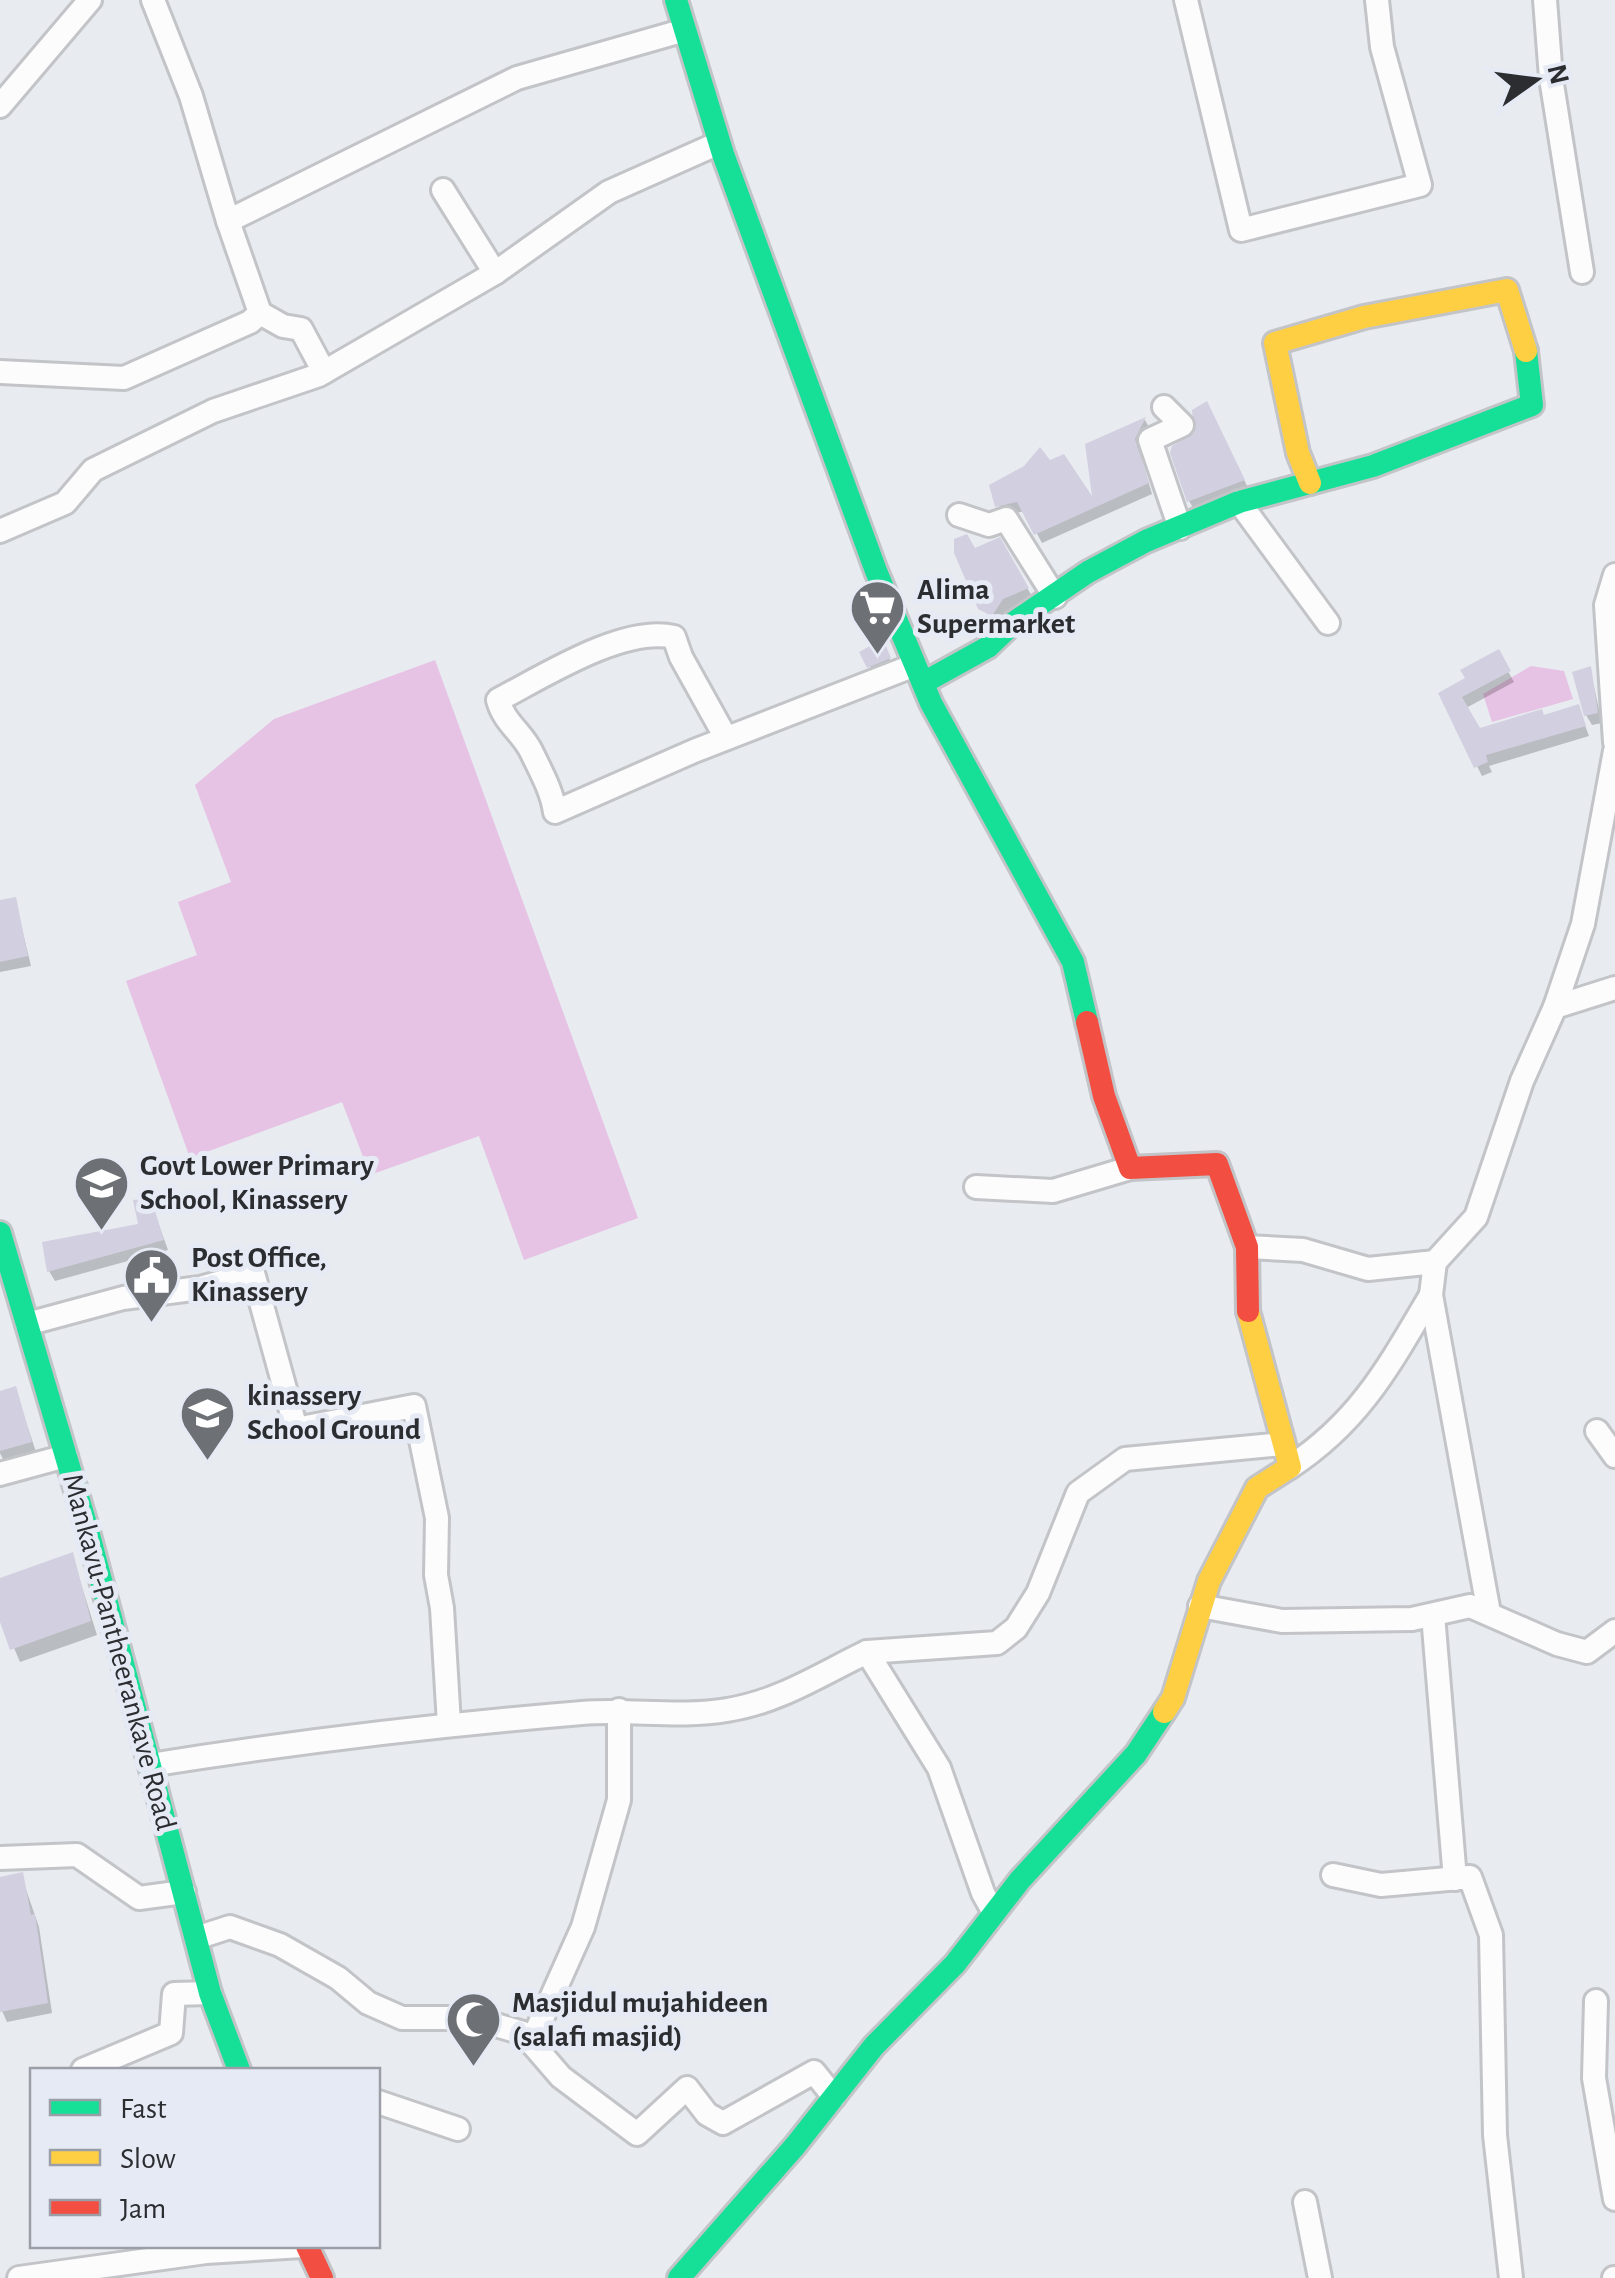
<svg xmlns="http://www.w3.org/2000/svg" width="1615" height="2278" font-family="'Alegreya Sans',sans-serif">
<style>
.green{fill:#e6c3e4}
.shadow{fill:#0003}
.building{fill:#d2cfe0}
.lines{fill:none;stroke-linecap:round;stroke-linejoin:round}
.street-casing{stroke:#c3c4c8;stroke-width:28}
.fast-casing{stroke:#c3c4c8;stroke-width:28}
.slow-casing{stroke:#c3c4c8;stroke-width:28}
.jam-casing{stroke:#c3c4c8;stroke-width:28}
.street{stroke:#fcfcfd;stroke-width:22}
.fast{stroke:#16e098;stroke-width:22}
.slow{stroke:#ffcf43;stroke-width:22}
.jam{stroke:#f24e42;stroke-width:22}
.labels{text-anchor:middle;dominant-baseline:central;stroke-width:10;stroke-linejoin:round;paint-order:stroke}
.poi-label{font-size:30px;font-weight:bold;fill:#2b2d31;stroke:#e5eaf4;text-anchor:start}
.street-label{font-size:30px;fill:#2b2d31;stroke:#e5eaf4}
</style>
<rect width="100%" height="100%" fill="#e8ebf0"/>
<g class="green">
<polygon points="435,660 638,1218 524,1260 479,1136 370,1175 342,1102 190,1158 126,981 197,955 178,902 231,882 195,785 274,719"/>
<polygon points="1531,666 1564,671 1573,699 1492,722 1483,694"/>
</g>
<g class="shadow">
<polygon points="1212,414 1249,490 1195,511 1189,501 1197,435"/>
<polygon points="1145,420 1150,429 1139,450 1152,494 1042,543 1025,511 1003,516 992,486 1096,506 1088,445"/>
<polygon points="999,540 1033,598 998,624 981,608"/>
<polygon points="885,648 892,665 873,672 862,653"/>
<polygon points="1498,653 1514,682 1466,708 1479,731 1578,707 1589,736 1489,766 1492,772 1482,776 1441,694 1468,679"/>
<polygon points="1590,669 1602,723 1592,725 1586,715"/>
<polygon points="15,900 31,966 0,972 0,903"/>
<polygon points="150,1200 168,1250 55,1281 49,1271 141,1226"/>
<polygon points="15,1389 36,1452 4,1461 0,1453 0,1393"/>
<polygon points="72,1555 97,1635 20,1662 0,1615 0,1581"/>
<polygon points="21,1875 39,1927 52,2013 7,2022 0,2006 0,1879"/>
</g>
<g class="building">
<polygon points="1207,401 1245,480 1187,502 1170,453 1172,446 1194,433 1192,410"/>
<polygon points="1146,417 1135,439 1149,483 1034,535 1017,502 995,507 989,485 1024,466 1040,447 1050,460 1064,454 1092,496 1085,444"/>
<polygon points="967,534 975,548 1000,537 1029,588 1003,599 992,616 978,609 954,553 954,539"/>
<polygon points="883,639 891,658 867,668 859,652"/>
<polygon points="1499,649 1511,671 1462,697 1480,728 1542,709 1544,715 1579,704 1586,726 1486,755 1488,762 1474,768 1438,693 1465,678 1460,670"/>
<polygon points="1591,666 1598,713 1584,716 1572,672"/>
<polygon points="16,897 28,956 0,962 0,900"/>
<polygon points="151,1198 164,1240 47,1272 42,1242 138,1224 133,1200"/>
<polygon points="16,1386 32,1442 0,1451 0,1391"/>
<polygon points="73,1552 91,1621 10,1650 0,1622 0,1578"/>
<polygon points="23,1872 31,1915 35,1914 48,2003 0,2012 0,1877"/>
</g>
<g class="lines">
<defs>
<g id="street">
<polyline points="153,0 191,96 228,221 517,78 685,30"/>
<polyline points="1186,0 1241,230 1420,185 1382,47 1377,0"/>
<polyline points="1545,0 1551,78 1582,272"/>
<polyline points="0,106 90,0"/>
<polyline points="443,190 495,273"/>
<polyline points="260,313 283,326 301,329 324,372"/>
<polyline points="0,372 124,378 250,322 260,313 228,221"/>
<polyline points="1164,407 1182,425 1150,440 1180,528"/>
<polyline points="1239,502 1328,623"/>
<polyline points="959,515 989,525 1006,519 1055,597"/>
<polyline points="0,531 65,503 93,470 213,411 319,375 495,273 609,192 719,143"/>
<polyline points="1615,575 1606,605 1615,742"/>
<path d="M726 738 681 657 674 637C624 625 544 676 498 700 504 723 523 733 532 753 541 772 552 791 555 812L694 751 915 665"/>
<polyline points="1555,1007 1583,924 1615,751"/>
<polyline points="976,1187 1053,1191 1130,1168"/>
<polyline points="1247,1247 1303,1250 1368,1269 1435,1262 1476,1217 1522,1081 1555,1007 1615,988"/>
<polyline points="1435,1262 1431,1295 1489,1613"/>
<polyline points="27,1324 123,1298 200,1288 253,1273 296,1429 414,1406 437,1518 436,1575 442,1608 449,1724"/>
<polyline points="1597,1431 1615,1456"/>
<path d="M1290 1467C1360 1421 1389 1366 1431 1295"/>
<polyline points="0,1474 66,1456"/>
<polyline points="1200,1606 1282,1621 1412,1619 1470,1606 1557,1644 1587,1652 1615,1631"/>
<polyline points="1433,1615 1455,1879"/>
<polyline points="867,1652 997,1643 1016,1628 1038,1593 1078,1493 1125,1459 1283,1444"/>
<path d="M150 1765C294 1742 437 1725 582 1713 629 1709 680 1718 727 1710 779 1702 821 1674 867 1652L939 1768 983 1893 994 1913"/>
<polyline points="0,1858 77,1855 139,1898 184,1892"/>
<polyline points="1333,1875 1381,1885 1470,1877 1491,1935 1495,2135 1511,2278"/>
<polyline points="196,1938 230,1927 280,1945 338,1978 368,2003 402,2018 472,2018 523,2033 561,2077 637,2134 687,2088 707,2114 723,2123 814,2072 834,2097"/>
<polyline points="1596,2001 1594,2078 1615,2199"/>
<polyline points="531,2043 583,1927 619,1800 619,1710"/>
<polyline points="83,2070 171,2033 174,1994 210,1993"/>
<polyline points="378,2102 458,2129"/>
<polyline points="1305,2202 1320,2278"/>
<polyline points="19,2278 206,2252 302,2246"/>
<polyline points="1614,2278 1615,2278"/>
</g>
<g id="fast">
<polyline points="676,0 723,154 876,571 931,703 1073,962 1087,1022"/>
<polyline points="923,683 988,647 1013,623 1088,572 1146,541 1239,502 1373,466 1532,405 1526,351"/>
<polyline points="0,1233 88,1531 210,1993 239,2070"/>
<polyline points="679,2278 795,2146 874,2046 955,1964 1020,1880 1136,1754 1164,1712"/>
</g>
<g id="slow">
<polyline points="1310,483 1298,453 1275,343 1364,317 1507,290 1526,351"/>
<polyline points="1164,1712 1173,1698 1209,1581 1257,1488 1290,1467 1248,1311"/>
</g>
<g id="jam">
<polyline points="1087,1022 1104,1096 1130,1168 1217,1164 1247,1247 1248,1311"/>
<polyline points="307,2246 322,2278"/>
</g>
</defs>
<use href="#street" class="street-casing"/>
<use href="#fast" class="fast-casing"/>
<use href="#slow" class="slow-casing"/>
<use href="#jam" class="jam-casing"/>
<use href="#street" class="street"/>
<use href="#fast" class="fast"/>
<use href="#slow" class="slow"/>
<use href="#jam" class="jam"/>
</g>
<defs>
<symbol id="supermarket-pin" viewBox="-11 -11 22 30"><path d="M0 17L-7.5 6A9.5 9.5 0 1 1 7.5 6Z" fill="#6d7074" stroke="#e5eaf4"/><path d="M-6-5.5h2.5l.6 2H6L4.5 2H-2.5L-4.4-4H-6ZM-1.5 3.2a1.3 1.3 0 1 0 .1 0ZM3 3.2a1.3 1.3 0 1 0 .1 0Z" fill="#fff"/></symbol>
<symbol id="school-pin" viewBox="-11 -11 22 30"><path d="M0 17L-7.5 6A9.5 9.5 0 1 1 7.5 6Z" fill="#6d7074" stroke="#e5eaf4"/><path d="M0-5L7-2L0 1L-7-2ZM-4 1L0 2.5L4 1V4Q0 6-4 4Z" fill="#fff"/></symbol>
<symbol id="civic-pin" viewBox="-11 -11 22 30"><path d="M0 17L-7.5 6A9.5 9.5 0 1 1 7.5 6Z" fill="#6d7074" stroke="#e5eaf4"/><path d="M-.6-6.5H3V-4.5H.6V-3L4-1V1h2V6H-6V1h2V-1L-.6-3ZM-1.2 2.5V6h2.4V2.5Z" fill="#fff"/></symbol>
<symbol id="mosque-pin" viewBox="-11 -11 22 30"><path d="M0 17L-7.5 6A9.5 9.5 0 1 1 7.5 6Z" fill="#6d7074" stroke="#e5eaf4"/><path d="M3.5-4.9A6 6 0 1 0 3.5 4.9A5 5 0 1 1 3.5-4.9Z" fill="#fff"/></symbol>
</defs>
<g fill-rule="evenodd">
<use href="#supermarket-pin" x="846" y="576" width="63" height="86"/>
<use href="#school-pin" x="70" y="1152" width="63" height="86"/>
<use href="#civic-pin" x="120" y="1244" width="63" height="86"/>
<use href="#school-pin" x="176" y="1382" width="63" height="86"/>
<use href="#mosque-pin" x="442" y="1988" width="63" height="86"/>
</g>
<g class="labels">
<g class="poi-label">
<text x="917" y="590">Alima<tspan x="917" dy="34">Supermarket</tspan></text>
<text x="140" y="1166">Govt Lower Primary<tspan x="140" dy="34">School, Kinassery</tspan></text>
<text x="191" y="1258">Post Office,<tspan x="191" dy="34">Kinassery</tspan></text>
<text x="247" y="1396">kinassery<tspan x="247" dy="34">School Ground</tspan></text>
<text x="512" y="2003">Masjidul mujahideen<tspan x="512" dy="34">(salafi masjid)</tspan></text>
</g>
<g class="street-label">
<text transform="translate(119 1652) rotate(75)">Mankavu-Pantheerankave Road</text>
</g>
</g>
<rect x="30" y="2068" width="350" height="180" fill="#e5eaf4" stroke="#9b9ea6" stroke-width="2.5"/>
<rect x="50" y="2100" width="50" height="15" fill="#16e098" stroke="#9b9ea6" stroke-width="2.5"/>
<text x="120" y="2118" font-size="30" fill="#2b2d31">Fast</text>
<rect x="50" y="2150" width="50" height="15" fill="#ffcf43" stroke="#9b9ea6" stroke-width="2.5"/>
<text x="120" y="2168" font-size="30" fill="#2b2d31">Slow</text>
<rect x="50" y="2200" width="50" height="15" fill="#f24e42" stroke="#9b9ea6" stroke-width="2.5"/>
<text x="120" y="2218" font-size="30" fill="#2b2d31">Jam</text>
<g transform="translate(1535 80) rotate(76)" stroke="#e5eaf4" stroke-width="8" paint-order="stroke">
<path d="M0-8L18 38L0 25L-18 38Z" fill="#2b2d31"/>
<text y="-15" font-size="28" font-weight="bold" text-anchor="middle" fill="#2b2d31">N</text>
</g>
</svg>
